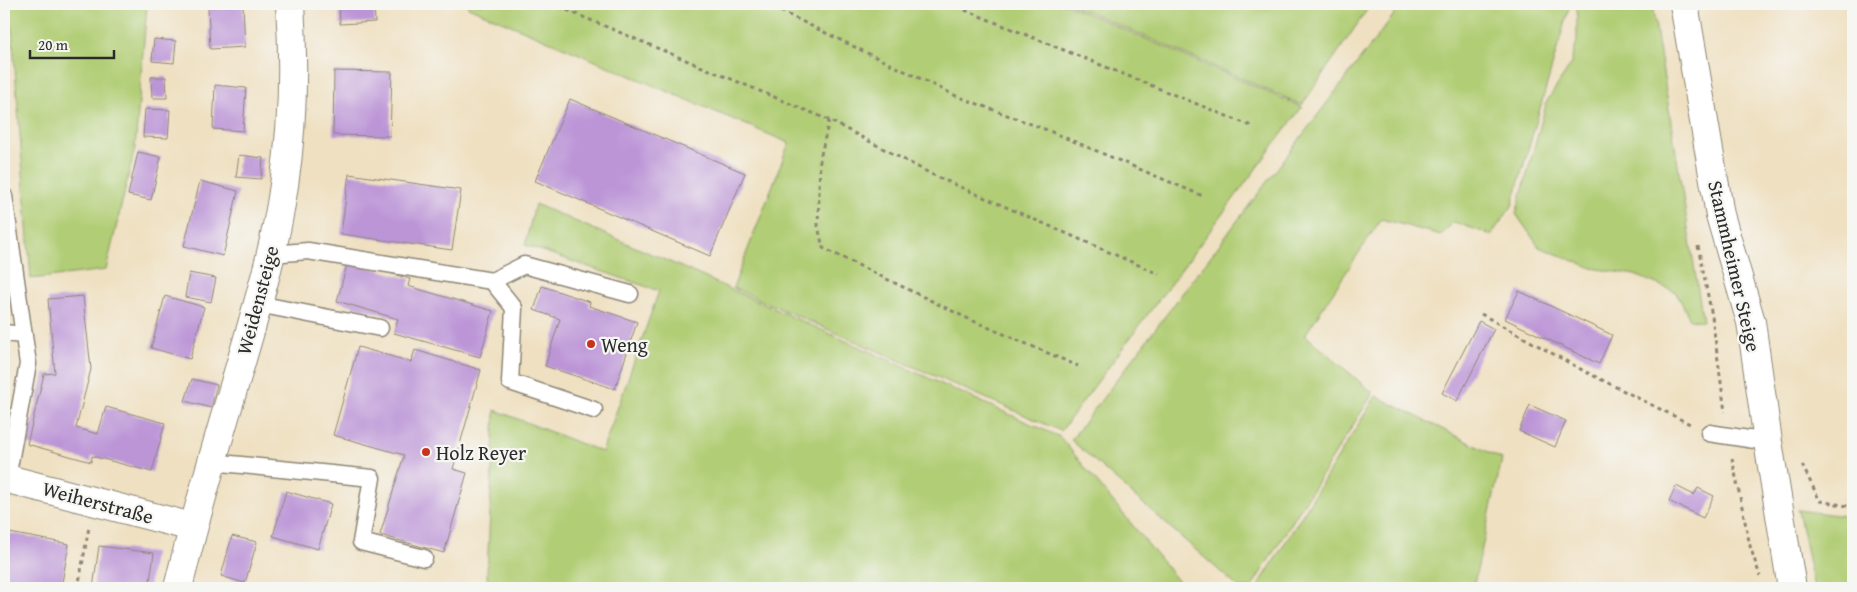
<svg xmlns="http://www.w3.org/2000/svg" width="1857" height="592" font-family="'Gentium Book Plus',serif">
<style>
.green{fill:#b1cd74;stroke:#6e7c50}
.building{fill:#bc95d7}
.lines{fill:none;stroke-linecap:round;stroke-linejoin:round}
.service-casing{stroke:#8d8676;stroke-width:19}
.minor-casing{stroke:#8d8676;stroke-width:30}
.path{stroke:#8d8676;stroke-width:3;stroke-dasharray:4 4;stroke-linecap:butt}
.service{stroke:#fff;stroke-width:16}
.minor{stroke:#fff;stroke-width:28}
.poi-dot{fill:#c8321e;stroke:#f6f6f2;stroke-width:2}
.labels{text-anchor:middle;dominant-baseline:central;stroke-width:4.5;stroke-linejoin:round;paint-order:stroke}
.street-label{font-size:20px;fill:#2b2b2b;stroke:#f6f6f2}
.poi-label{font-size:20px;fill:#2b2b2b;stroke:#f6f6f2;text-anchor:start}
</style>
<rect width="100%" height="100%" fill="#f6f6f2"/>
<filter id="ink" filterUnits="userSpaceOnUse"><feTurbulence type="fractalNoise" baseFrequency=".02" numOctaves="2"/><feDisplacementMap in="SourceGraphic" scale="10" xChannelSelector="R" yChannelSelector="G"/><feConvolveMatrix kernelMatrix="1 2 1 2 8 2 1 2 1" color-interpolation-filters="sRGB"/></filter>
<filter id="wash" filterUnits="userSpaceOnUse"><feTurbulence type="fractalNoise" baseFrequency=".0096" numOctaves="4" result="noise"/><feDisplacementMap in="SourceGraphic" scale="20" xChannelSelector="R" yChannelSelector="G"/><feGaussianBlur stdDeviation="1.12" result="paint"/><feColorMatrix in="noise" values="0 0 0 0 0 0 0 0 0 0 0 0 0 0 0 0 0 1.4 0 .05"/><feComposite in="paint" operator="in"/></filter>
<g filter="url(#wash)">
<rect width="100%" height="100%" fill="#efe0c1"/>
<g class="green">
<polygon points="10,4 147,4 135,148 106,270 31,279"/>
<polygon points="466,4 1066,4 1302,107 1061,431 733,288 789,143 468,7"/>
<polygon points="1071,4 1371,4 1302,105"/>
<polygon points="1402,4 1570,4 1512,206 1491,235 1454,222 1441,235 1381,219 1305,335 1373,393 1251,588 1239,588 1071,440"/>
<polygon points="1577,4 1652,4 1703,321 1690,319 1676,292 1635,275 1592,268 1539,247 1516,214 1547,101 1570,66 1577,41"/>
<polygon points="535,204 670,262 1060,437 1184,588 488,588 487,573 495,410 602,452 659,291 525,245"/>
<polygon points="1376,396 1502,459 1473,588 1257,588"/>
<polygon points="1798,510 1853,517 1853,588 1814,588"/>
</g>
<g id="blocks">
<g class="building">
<polygon points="339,4 374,4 375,22 340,24"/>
<polygon points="243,5 245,47 210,49 208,7"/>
<polygon points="154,39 176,41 174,63 152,61"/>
<polygon points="334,71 392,72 390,136 333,135"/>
<polygon points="151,77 166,77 167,98 152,98"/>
<polygon points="215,85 246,88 243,131 213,129"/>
<polygon points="570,99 745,173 710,256 535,181"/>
<polygon points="145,109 170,110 168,138 143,137"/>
<polygon points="138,152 161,157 151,200 128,195"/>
<polygon points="239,155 263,158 261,179 236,177"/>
<polygon points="349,174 461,190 452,250 341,234"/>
<polygon points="200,181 238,191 223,256 184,246"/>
<polygon points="348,261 410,279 408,286 493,311 480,357 394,333 398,319 337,301"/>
<polygon points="189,273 216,278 211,302 185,297"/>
<polygon points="542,286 590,302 589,306 637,322 615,389 545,366 560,319 534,310"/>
<polygon points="1519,291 1612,335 1599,364 1505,319"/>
<polygon points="83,296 91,369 76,428 98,434 106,407 165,423 152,472 92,456 91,462 27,444 44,374 55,373 48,299"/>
<polygon points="165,296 204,307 190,359 151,348"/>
<polygon points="1479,321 1494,329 1457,401 1442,393"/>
<polygon points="358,347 411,362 415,350 481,370 453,469 467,473 444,553 380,535 404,455 333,435"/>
<polygon points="192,379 217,385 211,408 185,401"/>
<polygon points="1530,405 1566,421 1555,447 1519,431"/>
<polygon points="1676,486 1694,495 1698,488 1714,496 1703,518 1669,501"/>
<polygon points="286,491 331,504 318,549 273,536"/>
<polygon points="4,532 69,544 61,588 4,588"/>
<polygon points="232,536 257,542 245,583 221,576"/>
<polygon points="99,546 154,553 149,588 93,588"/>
</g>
</g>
</g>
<g filter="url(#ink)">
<use href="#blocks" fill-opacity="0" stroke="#8d8676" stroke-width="1"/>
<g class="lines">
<defs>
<g id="service">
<polyline points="4,196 28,364 7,478"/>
<polyline points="271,254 308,251 492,281 514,308 510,382 594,410"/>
<polyline points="492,281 524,265 630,294"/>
<polyline points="258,304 380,328"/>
<polyline points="4,333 23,335"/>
<polyline points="1709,433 1768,442"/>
<polyline points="211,462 372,478 361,542 424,558"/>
</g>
<g id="minor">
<polyline points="1684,4 1720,215 1751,322 1768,442 1792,588"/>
<polyline points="4,478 192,527"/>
<path d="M178 588C195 517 216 447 237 376 255 314 275 250 284 185 293 125 294 64 290 4"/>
</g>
</defs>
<use href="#service" class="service-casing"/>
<use href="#minor" class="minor-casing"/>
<g class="path">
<polyline points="552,4 829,120 933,175 1159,274"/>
<polyline points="766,4 954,95 1047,130 1203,196"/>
<polyline points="950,4 1254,127"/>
<polyline points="829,120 820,159 818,226 823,248 971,320 1078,366"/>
<polyline points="1698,246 1712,316 1725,412"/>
<polyline points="1481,314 1584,371 1690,424"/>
<polyline points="1732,458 1750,546 1760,576"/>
<polyline points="1802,465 1820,501 1853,507"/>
<polyline points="78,588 89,527"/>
</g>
<use href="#service" class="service"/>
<use href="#minor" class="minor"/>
</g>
</g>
<g class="poi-dot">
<circle cx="591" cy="344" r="5"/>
<circle cx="426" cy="452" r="5"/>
</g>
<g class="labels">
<g class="street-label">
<text transform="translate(1735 266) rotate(77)">Stammheimer Steige</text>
<text transform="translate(257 300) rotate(-75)">Weidensteige</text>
<text transform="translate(98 502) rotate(15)">Weiherstraße</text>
</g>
<g class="poi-label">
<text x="601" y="344">Weng</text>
<text x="436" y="452">Holz Reyer</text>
</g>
</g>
<rect width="1857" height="592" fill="none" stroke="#f6f6f2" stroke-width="20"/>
<path d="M30 50v8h84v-8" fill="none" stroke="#2b2b2b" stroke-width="2.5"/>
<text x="38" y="50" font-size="15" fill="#2b2b2b" stroke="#f6f6f2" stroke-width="4" paint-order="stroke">20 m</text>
</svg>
